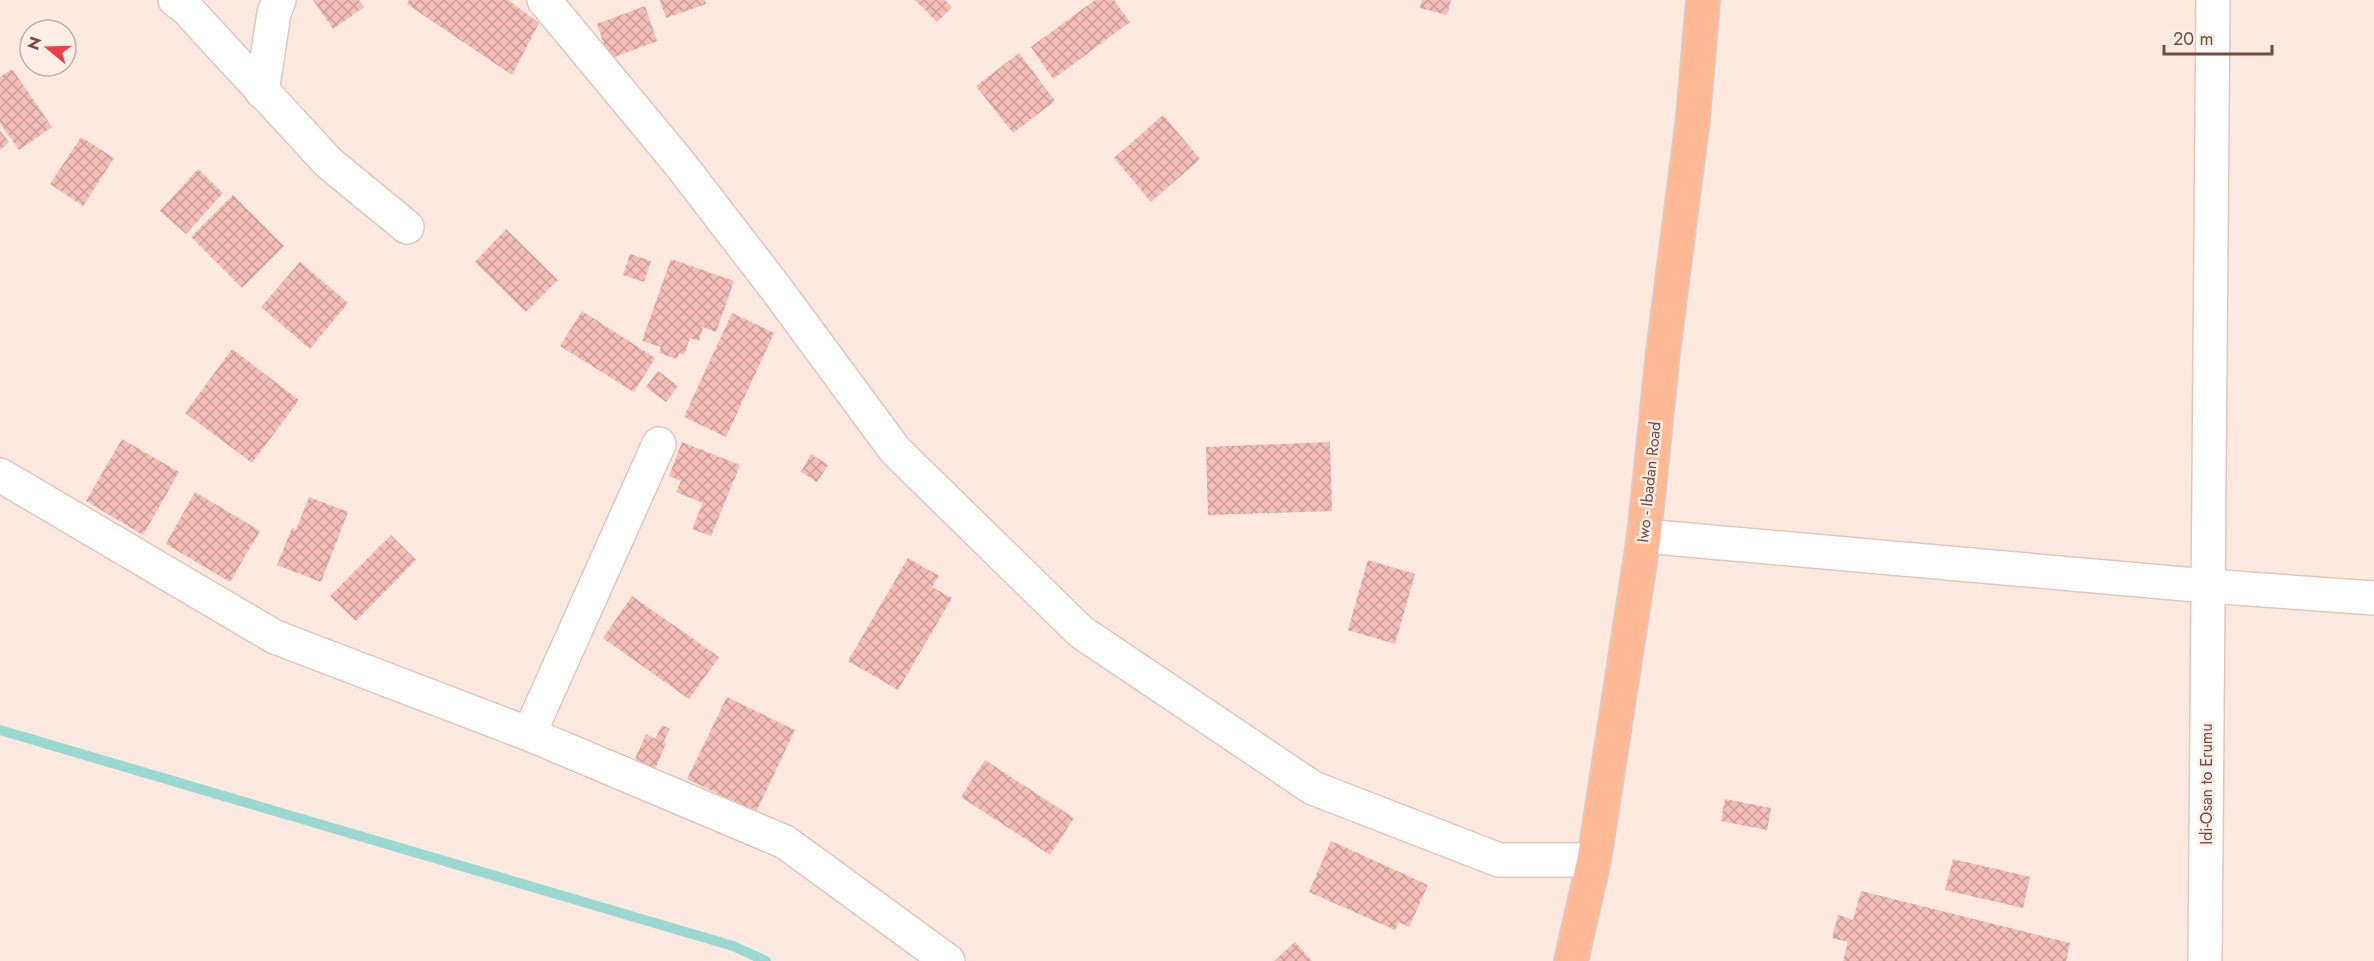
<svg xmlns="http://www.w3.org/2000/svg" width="2374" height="961" font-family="Jost,sans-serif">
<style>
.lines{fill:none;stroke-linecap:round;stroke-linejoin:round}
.stream{stroke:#9ad9d1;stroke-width:10}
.building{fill:url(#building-cross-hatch)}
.street-casing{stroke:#e3c5be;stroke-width:36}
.primary-casing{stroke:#d8cccb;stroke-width:36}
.street{stroke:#fff;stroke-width:33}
.primary{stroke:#ffba95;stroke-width:33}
.labels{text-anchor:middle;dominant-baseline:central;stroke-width:5;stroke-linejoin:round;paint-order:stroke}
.street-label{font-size:16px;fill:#744a46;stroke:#ffeee6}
</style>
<defs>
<pattern id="building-cross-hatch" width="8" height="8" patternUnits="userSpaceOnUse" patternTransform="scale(1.5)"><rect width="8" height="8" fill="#f3bdb6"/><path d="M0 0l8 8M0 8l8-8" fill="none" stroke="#c99c96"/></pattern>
</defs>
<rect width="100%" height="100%" fill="#fde9df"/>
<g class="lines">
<polyline class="stream" points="0,730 733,946 766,961"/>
</g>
<g class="building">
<polygon points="313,0 359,0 364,7 333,29"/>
<polygon points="409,0 508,0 539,23 512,75 407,4"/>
<polygon points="660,0 705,0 706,4 666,18"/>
<polygon points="915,0 945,0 952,7 937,22"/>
<polygon points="1095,0 1114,0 1130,22 1053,79 1031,47"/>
<polygon points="1422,0 1451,0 1447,15 1420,8"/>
<polygon points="645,6 657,41 609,59 597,24"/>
<polygon points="1019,53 1055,101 1013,133 976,86"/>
<polygon points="12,69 52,127 19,150 0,123 0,77"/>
<polygon points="1163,115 1200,159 1151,202 1114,158"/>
<polygon points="0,131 9,142 0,150"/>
<polygon points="81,137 114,158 83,206 50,184"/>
<polygon points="198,169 223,193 186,234 160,211"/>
<polygon points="233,195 284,246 242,288 191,237"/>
<polygon points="506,229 558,280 526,312 475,262"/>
<polygon points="630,254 651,261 644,282 623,275"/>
<polygon points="671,259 734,281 716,332 703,327 699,341 690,338 684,355 679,353 677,359 659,353 661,347 642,341"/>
<polygon points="300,262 348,303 310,349 261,307"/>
<polygon points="582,311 655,358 634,392 560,346"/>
<polygon points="732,313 774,333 726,437 684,417"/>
<polygon points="232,349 299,400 252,463 185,413"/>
<polygon points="658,371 678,386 666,402 646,387"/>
<polygon points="122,439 179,472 143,535 86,501"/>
<polygon points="682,442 740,465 711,536 692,529 703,503 676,492 681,481 669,476"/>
<polygon points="1330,442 1332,511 1208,515 1206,447"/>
<polygon points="811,454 828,465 817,482 801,472"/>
<polygon points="195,492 260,531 230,582 166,544"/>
<polygon points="309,497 348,512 321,582 277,565 292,528 296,530"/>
<polygon points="391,535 416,560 356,621 330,596"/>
<polygon points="908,558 939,576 932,587 952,598 898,690 848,661"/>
<polygon points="1368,560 1415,574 1395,644 1348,630"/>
<polygon points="632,596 719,657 689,699 603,638"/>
<polygon points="727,697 795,730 756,812 687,779"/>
<polygon points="662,725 670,729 663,743 666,744 655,769 635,759 646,734 655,739"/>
<polygon points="985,760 1074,818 1050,855 961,797"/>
<polygon points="1725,799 1771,808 1767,830 1721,821"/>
<polygon points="1331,841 1428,885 1409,927 1399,922 1395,930 1309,892"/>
<polygon points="1953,859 2030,877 2023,908 1945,890"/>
<polygon points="1861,891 2070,943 2066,961 1843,961 1848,942 1832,938 1838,915 1853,920"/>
<polygon points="1295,942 1312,961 1274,961"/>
</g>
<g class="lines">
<defs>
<g id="street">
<polyline points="175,0 186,8 329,163 407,227"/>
<polyline points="544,0 680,164 777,290 895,450 1081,632 1313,788 1499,860 1594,860"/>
<polyline points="262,92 274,13 279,0"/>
<polyline points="0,475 275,637 529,734 785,842 948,961"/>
<polyline points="1644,536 2207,586 2374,598"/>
<polyline points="529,734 659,444"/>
<polyline points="2205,961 2213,0"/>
</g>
<polyline id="primary" points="1571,961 1594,860 1644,536 1663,352 1693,118 1703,0"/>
</defs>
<use href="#street" class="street-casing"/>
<use href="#primary" class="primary-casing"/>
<use href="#street" class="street"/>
<use href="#primary" class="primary"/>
</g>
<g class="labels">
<g class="street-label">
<text transform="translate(1649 482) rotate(-84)">Iwo - Ibadan Road</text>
<text transform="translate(2206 784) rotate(-90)">Idi-Osan to Erumu</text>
</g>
</g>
<g transform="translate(48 48) rotate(289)"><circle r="28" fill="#ffeee6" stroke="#c7aca6" stroke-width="1.5"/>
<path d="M0-4.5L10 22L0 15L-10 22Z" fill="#ec3f49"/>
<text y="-9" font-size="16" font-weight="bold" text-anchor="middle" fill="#744a46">N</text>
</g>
<path d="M2164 45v9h108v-9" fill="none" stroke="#744a46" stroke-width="3"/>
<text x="2173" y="45" font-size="18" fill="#744a46" stroke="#ffeee6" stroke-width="4.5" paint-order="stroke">20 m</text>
</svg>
